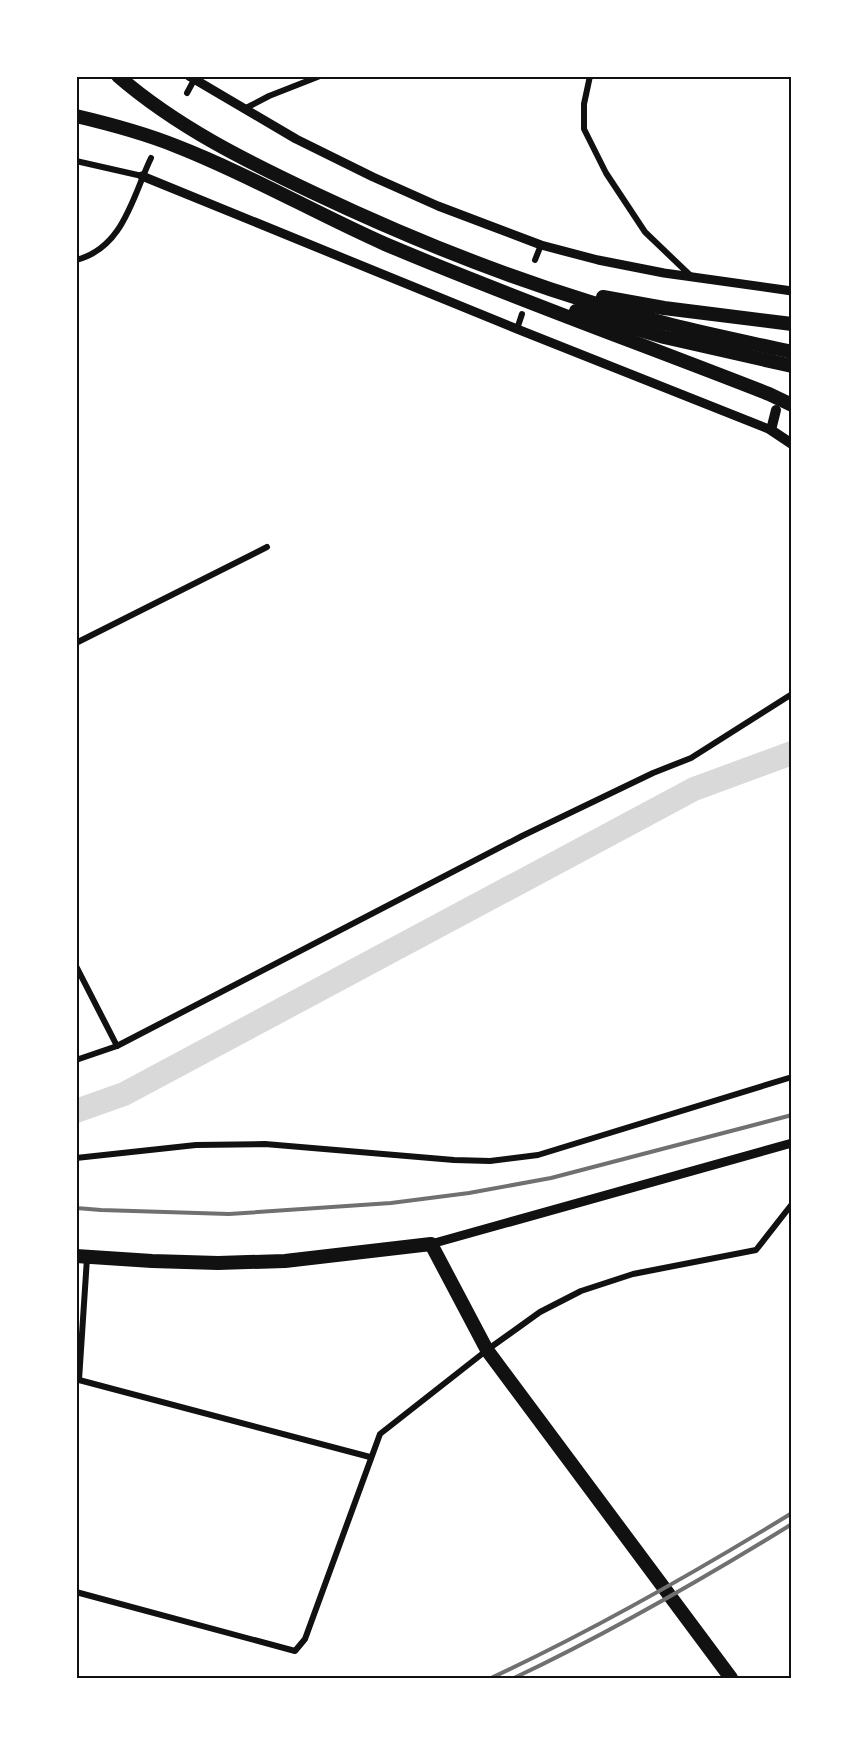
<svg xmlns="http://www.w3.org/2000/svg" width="868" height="1755" font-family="Rubik,sans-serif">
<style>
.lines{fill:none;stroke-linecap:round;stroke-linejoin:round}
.river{stroke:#d9d9d9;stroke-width:24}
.minor{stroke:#111;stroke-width:6}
.tertiary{stroke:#111;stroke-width:9}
.secondary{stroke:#111;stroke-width:10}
.trunk{stroke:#111;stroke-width:14}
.motorway{stroke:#111;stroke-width:14}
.rail{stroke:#707070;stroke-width:4}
.neatline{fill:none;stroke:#111;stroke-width:2}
</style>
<rect width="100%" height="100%" fill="#fff"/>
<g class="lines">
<polyline class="river" points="76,1111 124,1094 694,789 792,753"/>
<g class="minor">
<polyline points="590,76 584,104 584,129 606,173 645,232 692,277"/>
<polyline points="187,93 194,80"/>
<polyline points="244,109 269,96 320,76"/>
<polyline points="76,161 142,176"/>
<path d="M76 260C124 248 133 195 151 158"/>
<polyline points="535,260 541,245"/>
<polyline points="517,329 522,314"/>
<polyline points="76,643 267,547"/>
<polyline points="76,966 117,1046"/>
<polyline points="76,1060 117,1046 522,836 653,773 691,758 792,694"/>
<polyline points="76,1158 196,1145 265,1144 454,1160 490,1161 538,1155 792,1077"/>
<polyline points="87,1258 79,1380 370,1457"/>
<polyline points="76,1592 295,1651 305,1639 380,1434 487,1350 540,1312 581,1291 633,1274 756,1250 792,1204"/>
</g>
<g class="tertiary">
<polyline points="189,76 296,139 373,177 438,206 541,245 598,260 664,273 792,291"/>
<polyline points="142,176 517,329 771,430"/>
<polyline points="431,1244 792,1143"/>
</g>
<polyline class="secondary" points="776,410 771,430 792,444"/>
<polyline class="trunk" points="76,1256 152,1261 218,1263 285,1261 431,1244 487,1350 731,1678"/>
<g class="motorway">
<path d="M118 76C177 127 246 161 316 194 430 248 549 294 672 325 712 335 752 343 792 352"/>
<path d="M76 116C110 124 144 133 176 146 248 174 315 213 385 244 512 298 642 344 769 394L792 405"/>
<polyline points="603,297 664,308 792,324"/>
<polyline points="576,311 664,337 792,366"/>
</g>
<g class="rail">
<polyline points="76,1208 101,1210 229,1214 391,1203 469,1193 551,1178 792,1115"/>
<path d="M491 1678C594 1630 694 1573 792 1513"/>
<path d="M514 1678C609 1633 701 1580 792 1524"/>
</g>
</g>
<rect width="868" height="1755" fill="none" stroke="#ffffff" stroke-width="156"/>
<rect x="78" y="78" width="712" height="1599" class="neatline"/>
</svg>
